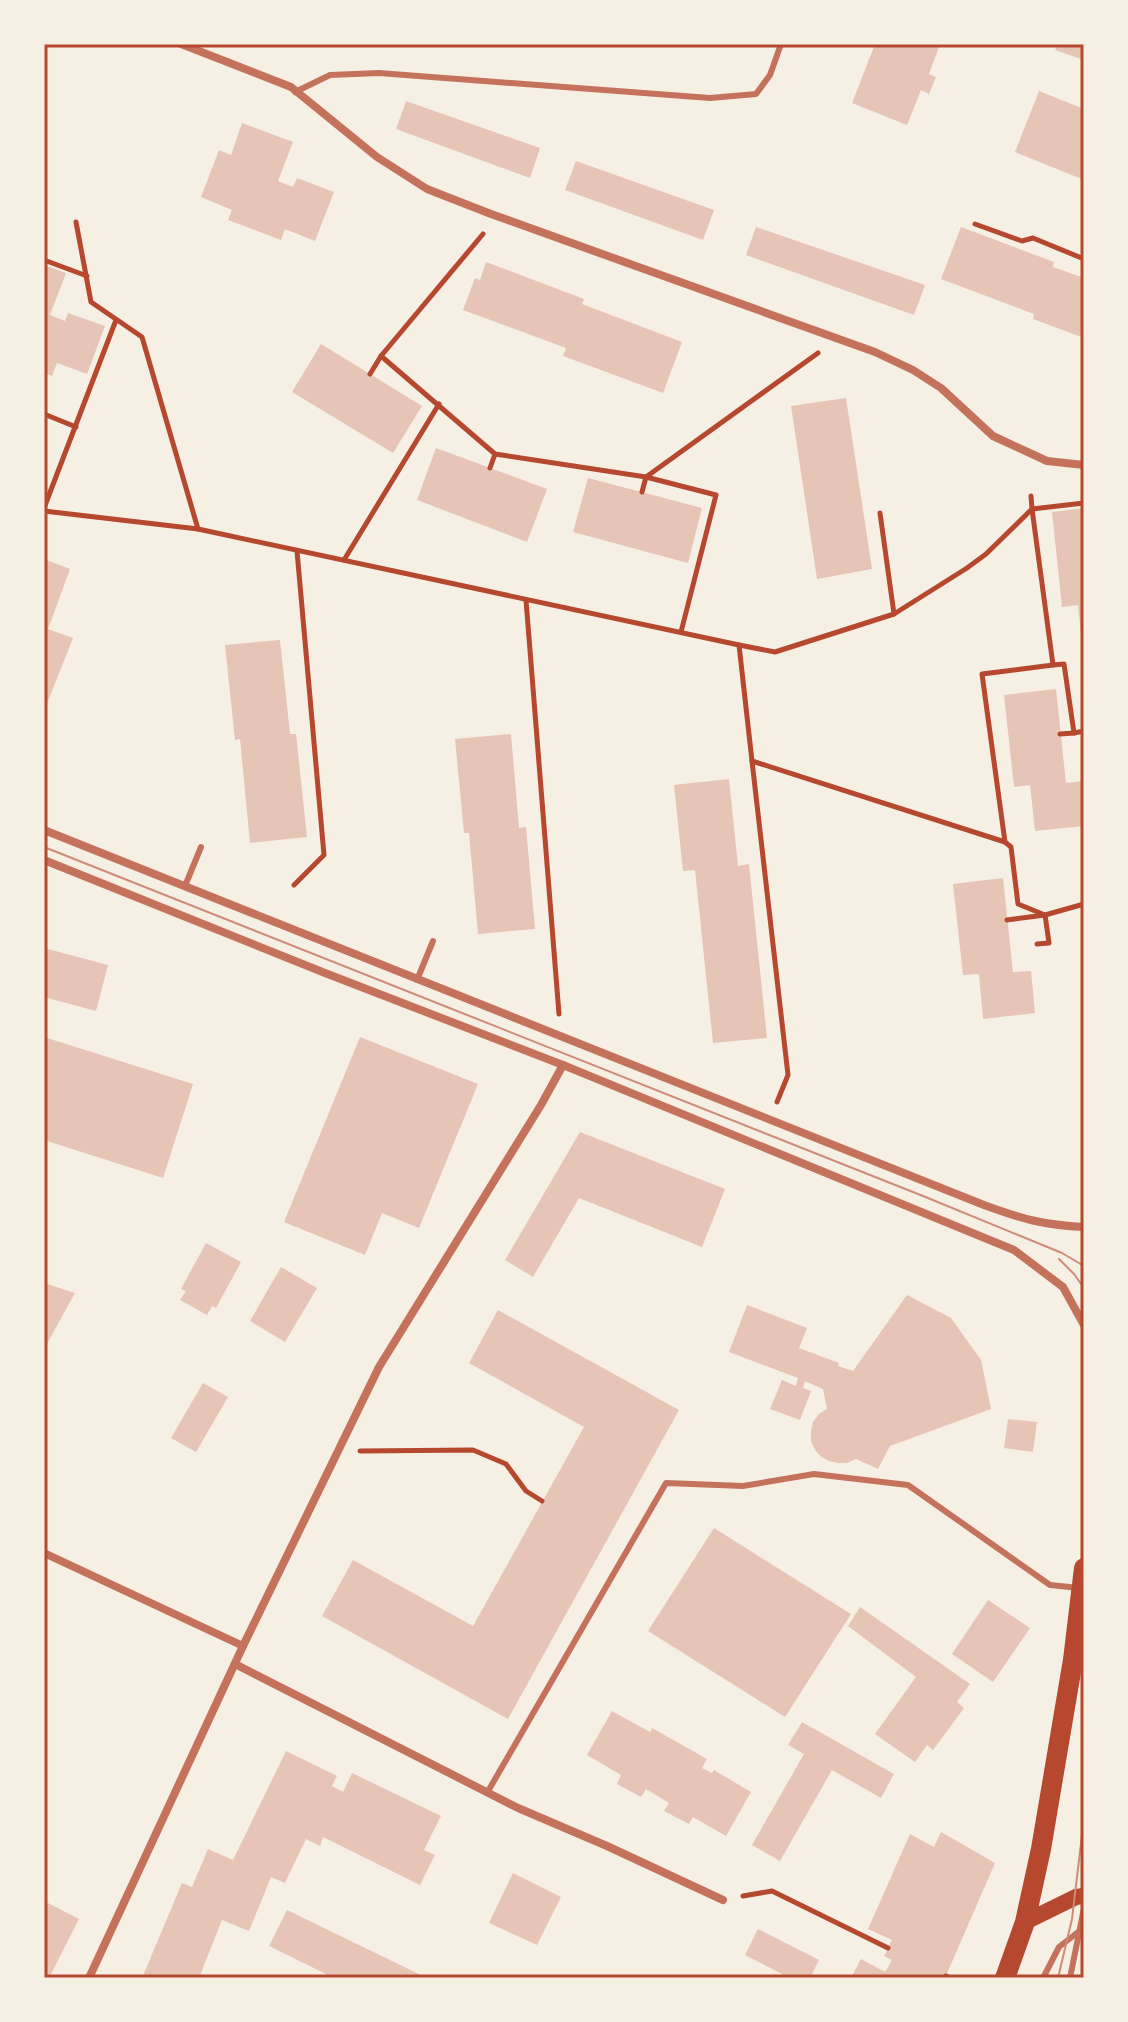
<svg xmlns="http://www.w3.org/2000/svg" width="1128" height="2022" font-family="'Work Sans',sans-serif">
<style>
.building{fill:#e6c5b7}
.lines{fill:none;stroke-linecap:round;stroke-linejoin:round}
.path{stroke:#b5482f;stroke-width:5}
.service{stroke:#c5725c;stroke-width:6}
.minor{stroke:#c5725c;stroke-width:8}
.secondary{stroke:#b5482f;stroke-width:16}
.primary{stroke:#b5482f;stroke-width:20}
.tram{stroke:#cf8b77;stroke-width:2}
.neatline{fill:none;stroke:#b5482f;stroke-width:3}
</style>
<rect width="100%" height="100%" fill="#f6efe4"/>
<g class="building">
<polygon points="875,44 940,44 929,74 936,77 929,94 921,90 907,125 852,103"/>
<polygon points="1058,44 1084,44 1084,60 1055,50"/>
<polygon points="1039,91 1084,109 1084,180 1015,152"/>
<polygon points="406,101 540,148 530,178 396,129"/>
<polygon points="242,123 293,142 278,181 293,187 297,178 334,192 315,241 285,229 281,240 228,220 232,210 201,197 219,150 231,155"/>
<polygon points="576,161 714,210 703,240 565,190"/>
<polygon points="756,227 925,285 914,315 746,255"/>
<polygon points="961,227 1054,262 1053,267 1084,278 1084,338 1033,319 1034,314 941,279"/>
<polygon points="486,262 584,299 582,304 682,342 663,393 563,356 566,348 463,310 475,278 480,280"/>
<polygon points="44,265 66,273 50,315 65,321 68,313 105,326 87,374 57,363 52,376 44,373"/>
<polygon points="321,344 422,406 393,453 292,392"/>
<polygon points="846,398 872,569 817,579 791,406"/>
<polygon points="436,448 547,489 527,542 417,500"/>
<polygon points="588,478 702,508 688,563 573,532"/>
<polygon points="1084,508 1084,644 1082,644 1078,605 1062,607 1052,512"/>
<polygon points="44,559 70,569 48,629 73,638 44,711"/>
<polygon points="280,640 290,734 296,734 307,837 250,843 240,739 235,740 225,645"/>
<polygon points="1056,689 1066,783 1084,781 1084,826 1035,831 1030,785 1014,787 1004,695"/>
<polygon points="511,734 519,828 526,827 535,929 478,934 469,833 464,833 455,739"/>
<polygon points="729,779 738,866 749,864 767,1038 713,1043 695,870 683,871 674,785"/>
<polygon points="1003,878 1013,972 1031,971 1035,1013 983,1019 979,974 963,975 953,884"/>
<polygon points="44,948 108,965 96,1011 44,997"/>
<polygon points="44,1037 193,1084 163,1178 44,1140"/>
<polygon points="360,1037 478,1084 419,1228 382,1213 365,1255 284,1222"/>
<polygon points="580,1132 725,1189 702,1247 579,1198 533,1277 505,1260"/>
<polygon points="206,1243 241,1262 216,1308 212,1306 207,1315 180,1300 186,1291 181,1289"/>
<polygon points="281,1267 317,1288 285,1342 250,1321"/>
<polygon points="44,1283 75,1293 44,1349"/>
<polygon points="907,1295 951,1318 981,1360 991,1409 890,1446 878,1469 856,1459 847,1463 838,1463 829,1461 821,1457 815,1450 811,1441 811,1431 813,1422 819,1414 827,1409 823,1389 805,1381 803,1388 811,1391 800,1420 770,1409 782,1380 796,1386 798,1378 729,1352 747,1305 807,1328 799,1348 839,1363 838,1366 853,1371"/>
<polygon points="498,1310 679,1410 508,1719 322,1616 353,1560 473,1626 584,1427 469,1363"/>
<polygon points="203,1383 228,1397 196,1452 171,1438"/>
<polygon points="1008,1419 1037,1422 1033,1452 1004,1448"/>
<polygon points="714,1528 851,1614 785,1717 648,1631"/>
<polygon points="988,1600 1030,1628 993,1682 952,1654"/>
<polygon points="860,1607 970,1684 957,1702 964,1708 933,1750 927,1745 915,1762 875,1734 916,1677 848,1626"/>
<polygon points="612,1711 650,1732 652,1728 707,1759 702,1768 712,1773 714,1770 751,1792 726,1836 693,1817 689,1824 664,1811 669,1803 646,1789 641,1797 617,1784 621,1775 587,1755"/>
<polygon points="802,1722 894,1774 881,1798 832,1770 780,1861 752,1845 804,1754 788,1745"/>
<polygon points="286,1751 337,1776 332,1786 343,1792 352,1773 441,1816 424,1850 435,1855 420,1885 323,1837 320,1846 306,1839 285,1883 271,1877 249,1931 222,1920 199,1978 142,1978 182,1883 192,1887 208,1849 233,1860"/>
<polygon points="941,1832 995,1863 945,1978 851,1978 861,1959 885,1972 892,1960 884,1956 892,1940 868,1929 910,1834 934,1847"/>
<polygon points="513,1873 561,1897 537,1945 489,1923"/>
<polygon points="44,1901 79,1919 49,1978 44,1978"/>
<polygon points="287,1910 427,1978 334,1978 269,1946"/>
<polygon points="758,1929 819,1960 810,1978 790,1978 745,1955"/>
</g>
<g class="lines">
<g class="path">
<polyline points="76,222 91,302 142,337 198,529 739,645 752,761 1005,842 1011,847 1018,904 1045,915 1049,943 1037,944"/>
<polyline points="975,224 1022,241 1033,238 1084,259"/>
<polyline points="483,234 381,356 495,454 646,477 818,353"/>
<polyline points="44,260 87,276"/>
<polyline points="370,374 381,356"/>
<polyline points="44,414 76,427"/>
<polyline points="490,468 495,454"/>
<polyline points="642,492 646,477 716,495 681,632"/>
<polyline points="44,508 116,320"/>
<polyline points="44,511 198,529"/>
<polyline points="344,560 439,404"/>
<polyline points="526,600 559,1014"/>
<polyline points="894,614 967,568 986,554 1032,509 1031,496"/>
<polyline points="739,645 775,652 894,614 880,513"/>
<polyline points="1074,733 1084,731"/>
<polyline points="1060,734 1074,733 1064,664 1053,665 1032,509 1084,503"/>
<polyline points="752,761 788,1075 777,1102"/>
<polyline points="1005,842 982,674 1053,665"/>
<polyline points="294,885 324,855 297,551"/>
<polyline points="1007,920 1045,915 1084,904"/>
<polyline points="360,1451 473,1450 506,1464 526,1491 542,1501"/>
<polyline points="743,1896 772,1891 888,1948"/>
<polyline points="946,1976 950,1978"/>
</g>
<g class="service">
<polyline points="295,92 330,75 379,73 710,98 756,94 770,75 781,44"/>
<polyline points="185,886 201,847"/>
<polyline points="417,980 433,941"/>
<polyline points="487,1793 666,1483 743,1486 814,1474 908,1485 1050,1585 1079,1588"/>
<polyline points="1043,1978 1059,1947 1082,1929"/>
<polyline points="1070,1978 1084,1908"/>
</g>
<g class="minor">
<polyline points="181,44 291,87 377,157 427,189 491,214 875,352 913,370 941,388 993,436 1047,461 1084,465"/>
<path d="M44 830 984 1205C1022 1219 1043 1225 1084 1227"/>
<polyline points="44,860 325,973 563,1065 1014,1250 1063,1287 1084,1325"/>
<polyline points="44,1553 243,1646"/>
<polyline points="235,1664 518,1808 607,1846 723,1900"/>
<polyline points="89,1978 243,1646 379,1367 541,1105 563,1065"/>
</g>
<polyline class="secondary" points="1025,1922 1076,1897 1084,1896"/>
<polyline class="primary" points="1005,1978 1025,1922 1041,1849 1073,1660 1084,1568"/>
<g class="tram">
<polyline points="44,847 923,1196 1062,1253 1084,1266"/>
<polyline points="1059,1259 1074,1274 1084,1288"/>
<polyline points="1058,1978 1072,1919 1084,1818"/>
<polyline points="1081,1978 1084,1967"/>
</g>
</g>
<rect width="1128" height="2022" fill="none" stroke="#f6efe4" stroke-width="92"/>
<rect x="46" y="46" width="1036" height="1930" class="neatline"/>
</svg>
